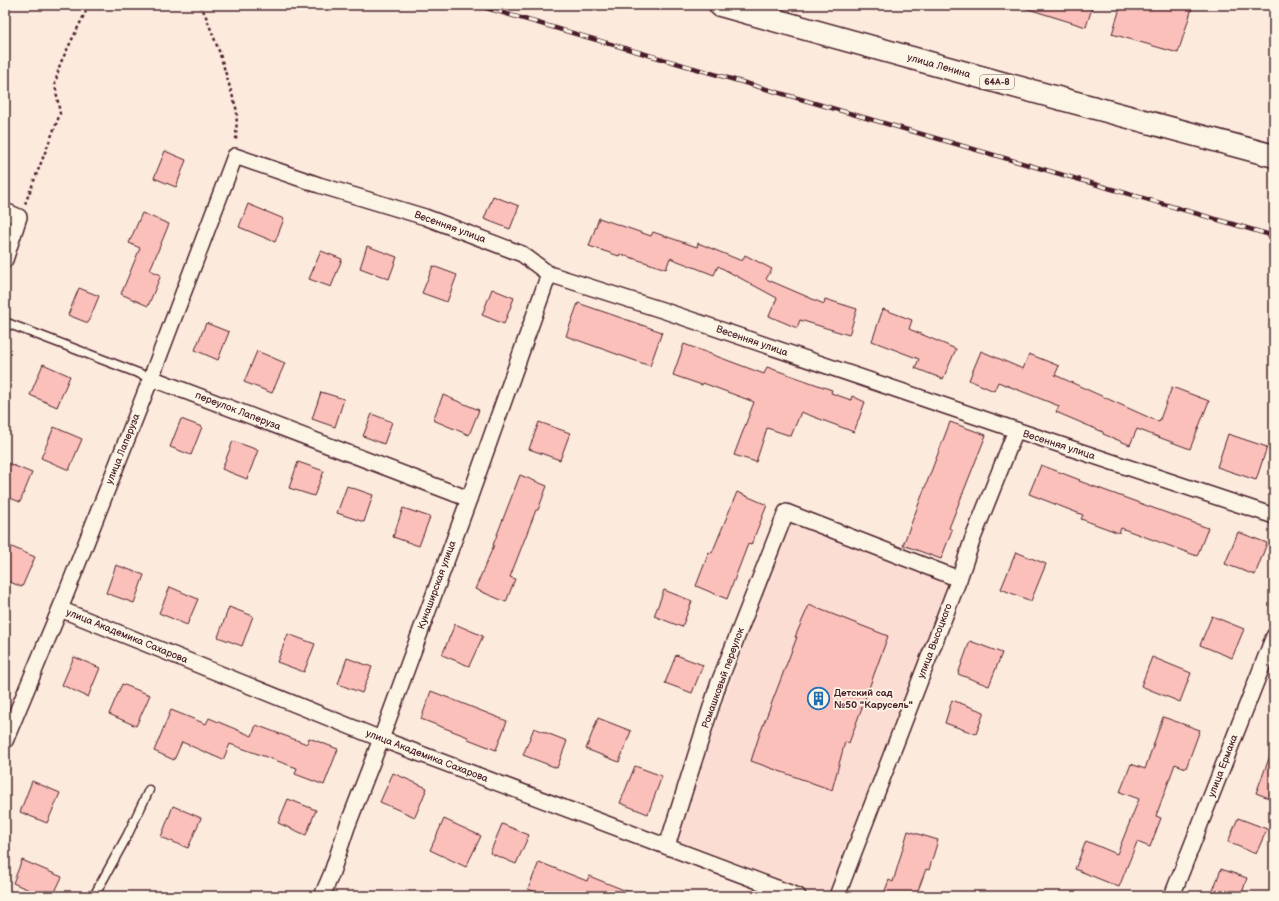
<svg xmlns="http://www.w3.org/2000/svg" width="1279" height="901" font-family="'Balsamiq Sans',sans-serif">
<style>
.built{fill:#fcddd3}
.building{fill:#fcc0bb;stroke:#4a1f2b}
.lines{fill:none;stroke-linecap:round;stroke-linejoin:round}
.lane-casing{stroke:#4a1f2b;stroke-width:11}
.street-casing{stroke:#4a1f2b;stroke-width:18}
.primary-casing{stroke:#4a1f2b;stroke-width:25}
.path{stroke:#4a1f2b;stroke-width:2.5;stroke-dasharray:3 3;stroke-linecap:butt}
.lane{stroke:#fcf5e5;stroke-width:8}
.street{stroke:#fcf5e5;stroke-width:15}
.primary{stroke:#fcf5e5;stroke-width:22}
.rail-casing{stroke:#4a1f2b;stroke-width:4.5}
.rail{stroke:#fcf5e5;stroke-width:3;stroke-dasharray:9;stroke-linecap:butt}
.labels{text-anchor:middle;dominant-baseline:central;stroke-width:3.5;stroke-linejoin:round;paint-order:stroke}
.shield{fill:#fcf5e5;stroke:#7f5f63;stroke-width:1}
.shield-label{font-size:9px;font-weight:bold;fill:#4a1f2b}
.street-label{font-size:10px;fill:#4a1f2b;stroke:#fcf5e5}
.poi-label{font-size:10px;font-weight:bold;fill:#4a1f2b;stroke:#fcf5e5;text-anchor:start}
</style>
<rect width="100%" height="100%" fill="#fceadd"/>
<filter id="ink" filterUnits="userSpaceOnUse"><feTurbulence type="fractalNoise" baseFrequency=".025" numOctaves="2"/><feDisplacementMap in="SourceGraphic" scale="8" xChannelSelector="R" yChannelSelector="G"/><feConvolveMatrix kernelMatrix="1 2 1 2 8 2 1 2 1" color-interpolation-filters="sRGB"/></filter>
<g filter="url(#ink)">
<polygon class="built" points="789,519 954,583 832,896 809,896 673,844"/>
<g class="building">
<polygon points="1026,5 1093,5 1086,27 1025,8"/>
<polygon points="1121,5 1193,5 1178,53 1112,34"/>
<polygon points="165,151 186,160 176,187 154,178"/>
<polygon points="493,196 519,206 510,229 484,219"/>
<polygon points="248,204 284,219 275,242 239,227"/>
<polygon points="142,213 169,224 150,270 161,275 148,306 121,294 140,248 129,243"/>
<polygon points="599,218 651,236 653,232 697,247 698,243 742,261 745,255 772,269 766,279 824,304 825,299 857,309 849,335 800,320 797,328 769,316 777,298 718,266 714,275 670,258 666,269 620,254 619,256 589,246"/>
<polygon points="367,246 397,257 389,279 360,268"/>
<polygon points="321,251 342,259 331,287 309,279"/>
<polygon points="433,266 457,275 447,302 422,293"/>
<polygon points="79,288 99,296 88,323 68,315"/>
<polygon points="492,289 514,298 504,324 482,315"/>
<polygon points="578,303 662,332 650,366 566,336"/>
<polygon points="883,309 912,320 909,329 956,349 943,379 915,368 919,359 872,341"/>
<polygon points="206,323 229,332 218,360 195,350"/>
<polygon points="684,344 764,374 767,367 832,390 831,393 851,400 852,396 865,402 854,432 801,412 791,436 767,428 756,462 734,455 754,402 703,383 702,385 673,375"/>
<polygon points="257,351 285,363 272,393 244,382"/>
<polygon points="981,351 1023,369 1029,354 1059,366 1055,375 1159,422 1172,387 1209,401 1190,449 1137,429 1130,445 1103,434 1103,432 1056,412 1059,406 998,382 994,391 969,380"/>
<polygon points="43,364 70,376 57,407 30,395"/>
<polygon points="321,392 344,399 335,427 312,419"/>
<polygon points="443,395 479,410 469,435 433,420"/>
<polygon points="372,414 392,422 384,444 363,436"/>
<polygon points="181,419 202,427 191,455 170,447"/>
<polygon points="539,422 570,433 560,460 529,449"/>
<polygon points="950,422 986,435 949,528 952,530 941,559 903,545"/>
<polygon points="54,427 82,439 69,470 41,458"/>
<polygon points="1228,434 1267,447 1256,480 1217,467"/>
<polygon points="233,441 258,450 247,479 222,469"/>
<polygon points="5,462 32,473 20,502 5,496"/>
<polygon points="298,462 324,471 314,496 289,488"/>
<polygon points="1041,465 1080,480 1079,481 1208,528 1197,556 1121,528 1119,533 1081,519 1083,515 1029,494"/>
<polygon points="520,475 547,486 538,510 536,510 510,577 515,579 506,602 475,589 494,545 493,545"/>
<polygon points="347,486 373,495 364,522 337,513"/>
<polygon points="737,492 767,505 751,545 748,544 727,599 696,586 709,552 712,553"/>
<polygon points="403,508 430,517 419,546 393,537"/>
<polygon points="1238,532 1267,543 1255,575 1225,564"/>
<polygon points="5,544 35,557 22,587 5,580"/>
<polygon points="1016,552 1046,564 1031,601 1001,589"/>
<polygon points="116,565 144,575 134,603 106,593"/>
<polygon points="170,587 198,599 187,625 159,613"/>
<polygon points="664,590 692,601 682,627 654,616"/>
<polygon points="809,605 888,636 849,743 845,742 832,790 751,761 759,736 797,637 795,637"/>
<polygon points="229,607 253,616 242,646 218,637"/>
<polygon points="1212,616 1244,629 1232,658 1200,645"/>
<polygon points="455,624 483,636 469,666 442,655"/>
<polygon points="288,634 315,644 304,672 277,662"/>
<polygon points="970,641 1002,653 989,686 958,674"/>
<polygon points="676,655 703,665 692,693 665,683"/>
<polygon points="74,657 100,668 88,697 62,685"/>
<polygon points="1152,657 1191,673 1180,702 1141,686"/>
<polygon points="347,658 372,667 362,693 338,684"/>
<polygon points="122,684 150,695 136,726 109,714"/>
<polygon points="431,691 507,721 496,750 468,739 468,737 421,719"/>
<polygon points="952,700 984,712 976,734 945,723"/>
<polygon points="171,710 206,724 209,718 252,736 256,725 307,744 309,738 338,749 324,785 295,774 297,768 230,744 223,760 182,742 174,760 154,751"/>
<polygon points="1163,717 1200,730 1186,768 1175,764 1156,816 1161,818 1150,847 1137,842 1119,887 1075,869 1086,841 1117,854 1139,799 1120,792 1131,764 1145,769"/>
<polygon points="598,718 631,731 619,762 586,749"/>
<polygon points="534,728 567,741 557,768 523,755"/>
<polygon points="1273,748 1274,748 1274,800 1256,793"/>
<polygon points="635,766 662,776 648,814 620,803"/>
<polygon points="393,773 427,788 415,817 380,802"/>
<polygon points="32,781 60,793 47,823 20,812"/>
<polygon points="288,799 316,810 306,835 278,823"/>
<polygon points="173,806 201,818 188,848 161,837"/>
<polygon points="1238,818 1267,829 1256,854 1228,842"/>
<polygon points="444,819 481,836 466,867 430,850"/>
<polygon points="502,824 529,835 516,864 490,853"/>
<polygon points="908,831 938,840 929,870 926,869 916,896 883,896 889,880 893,882"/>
<polygon points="22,860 62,877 53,896 43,896 13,883"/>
<polygon points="539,862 587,881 589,876 639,896 546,896 528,889"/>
<polygon points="1221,869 1247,878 1241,896 1211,896"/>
</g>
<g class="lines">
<defs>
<g id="lane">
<polyline points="7,323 151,378"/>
<polyline points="94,896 127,836 149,790"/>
</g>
<g id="street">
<polyline points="5,211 19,217 5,260"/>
<polyline points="151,378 469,499"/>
<polyline points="60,609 381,739 798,896"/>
<polyline points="5,741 60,609 151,378 235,156 319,185 425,217 522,254 549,274 662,310 1016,430 1274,516"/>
<polyline points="667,846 718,685 786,512 959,579"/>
<polyline points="322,896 331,875 347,827 381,739 469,499 549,274"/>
<polyline points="837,896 959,579 973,538 1016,430"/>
<polyline points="1172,896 1274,636"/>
</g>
<polyline id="primary" points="720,5 1002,83 1274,156"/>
</defs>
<use href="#lane" class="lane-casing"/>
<use href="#street" class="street-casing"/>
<use href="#primary" class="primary-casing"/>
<g class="path">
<polyline points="200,5 205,14 219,51 237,111 236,141"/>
<polyline points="25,204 60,114 55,84 60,64 89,5"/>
</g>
<use href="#lane" class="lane"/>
<use href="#street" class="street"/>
<use href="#primary" class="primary"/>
<defs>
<polyline id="rail" points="476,5 1274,236"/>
</defs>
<use href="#rail" class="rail-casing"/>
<use href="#rail" class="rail"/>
</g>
</g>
<defs>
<symbol id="building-ring" viewBox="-11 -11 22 22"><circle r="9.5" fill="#fcf5e5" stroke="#1f6fb2" stroke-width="1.5"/><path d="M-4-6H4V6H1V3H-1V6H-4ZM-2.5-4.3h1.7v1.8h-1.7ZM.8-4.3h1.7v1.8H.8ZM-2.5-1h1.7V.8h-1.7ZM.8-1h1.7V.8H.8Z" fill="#1f6fb2"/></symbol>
</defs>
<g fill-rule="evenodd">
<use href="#building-ring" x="806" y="686" width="25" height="25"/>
</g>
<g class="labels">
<rect class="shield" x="980" y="75" width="34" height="14" rx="3"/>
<g class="shield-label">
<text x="997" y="82">64А-8</text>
</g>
<g class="street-label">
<text transform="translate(939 66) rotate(16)">улица Ленина</text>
<text transform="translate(450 227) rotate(20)">Весенняя улица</text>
<text transform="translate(752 341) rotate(19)">Весенняя улица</text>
<text transform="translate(238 411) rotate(21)">переулок Лаперуза</text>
<text transform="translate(1059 445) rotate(18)">Весенняя улица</text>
<text transform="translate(123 449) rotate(-68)">улица Лаперуза</text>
<text transform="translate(437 585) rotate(-70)">Кунаширская улица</text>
<text transform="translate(127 636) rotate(22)">улица Академика Сахарова</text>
<text transform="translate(935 641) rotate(-69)">улица Высоцкого</text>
<text transform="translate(723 678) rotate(-70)">Ромашковый переулок</text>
<text transform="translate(427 756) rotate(21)">улица Академика Сахарова</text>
<text transform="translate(1223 766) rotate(-69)">улица Ермака</text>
</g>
<g class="poi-label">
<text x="834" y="693">Детский сад<tspan x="834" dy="12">№50 "Карусель"</tspan></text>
</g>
</g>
<rect width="1279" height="901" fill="none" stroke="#fcf5e5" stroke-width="20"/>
<rect x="10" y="10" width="1259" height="881" fill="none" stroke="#4a1f2b" stroke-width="1.5" filter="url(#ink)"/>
</svg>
